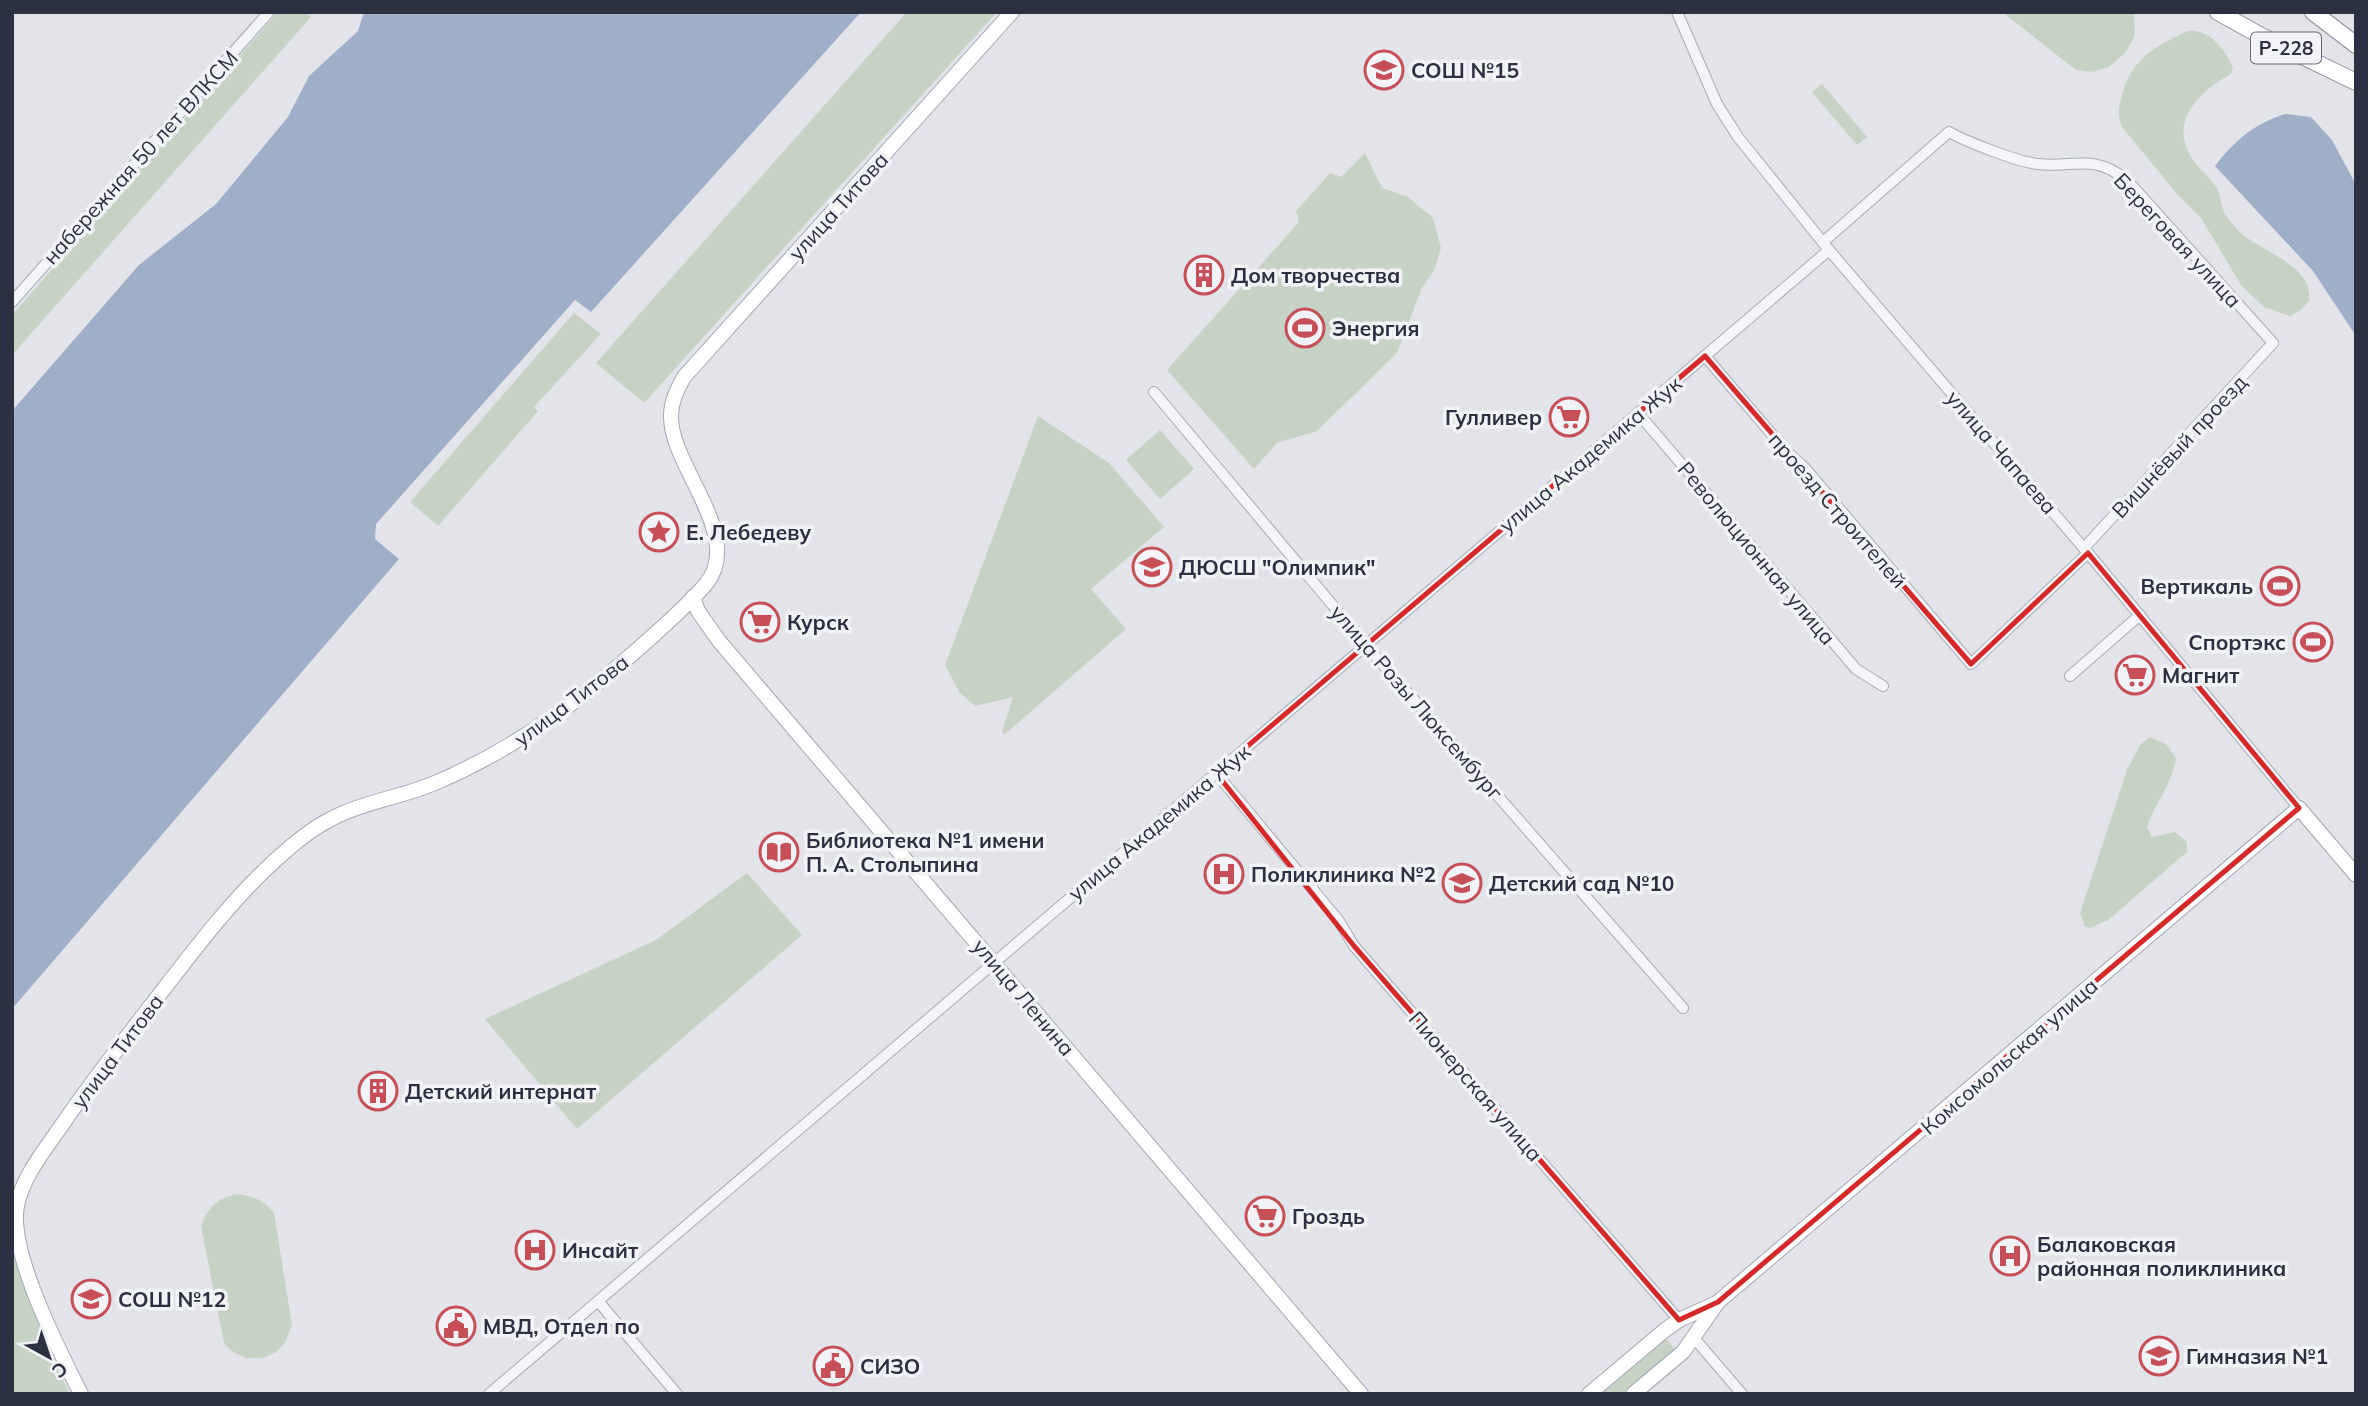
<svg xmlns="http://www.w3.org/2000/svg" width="2368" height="1406" font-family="Mulish,sans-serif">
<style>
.green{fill:#c6d3c4}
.water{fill:#9fafc7}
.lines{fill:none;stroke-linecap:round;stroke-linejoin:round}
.minor-casing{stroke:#a7abb3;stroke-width:12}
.major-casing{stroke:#a2a8b4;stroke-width:16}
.highway-casing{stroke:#8a919f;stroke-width:18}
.minor{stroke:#f4f5f8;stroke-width:10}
.major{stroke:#fff;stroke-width:14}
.highway{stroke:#fff;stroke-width:16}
.marked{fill:none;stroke:#d62828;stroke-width:5;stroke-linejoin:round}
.labels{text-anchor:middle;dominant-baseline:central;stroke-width:7;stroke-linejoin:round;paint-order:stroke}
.shield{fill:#f2f3f7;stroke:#676b77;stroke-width:2}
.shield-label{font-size:19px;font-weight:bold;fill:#2b3140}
.poi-label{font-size:21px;font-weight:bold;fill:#2b3140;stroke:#f2f3f7;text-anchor:start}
.street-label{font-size:21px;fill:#2b3140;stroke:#f2f3f7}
</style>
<rect width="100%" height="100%" fill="#e2e4e9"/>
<g class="green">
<polygon points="278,12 305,12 311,17 12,355 12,315"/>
<polygon points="907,12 997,12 644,403 596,363"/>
<polygon points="2002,12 2134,12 2135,35 2126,52 2109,67 2092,72 2076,70"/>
<path d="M2187 31C2210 29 2224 48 2233 68L2231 74C2205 88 2173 115 2187 149 2192 163 2208 174 2216 187 2221 195 2220 204 2224 212 2228 219 2235 228 2241 233 2262 252 2314 266 2309 301L2301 310 2290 316 2264 307 2241 285 2201 218 2178 195 2122 127C2117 115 2119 107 2122 95 2132 58 2155 47 2187 31Z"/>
<polygon points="1822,84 1867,137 1857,145 1812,92"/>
<polygon points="1365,153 1382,188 1408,197 1433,218 1441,248 1434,271 1422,288 1397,353 1317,431 1277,443 1254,469 1167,370 1299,222 1296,211 1330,173 1341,177"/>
<polygon points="574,313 601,334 534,407 538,411 438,526 410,502"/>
<polygon points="1038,416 1109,463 1164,527 1091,589 1126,629 1004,735 1002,732 1013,697 975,706 960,693 945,665"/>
<polygon points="1160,430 1194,469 1160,499 1126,460"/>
<path d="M2150 737 2166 744 2176 758C2173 783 2155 803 2147 827L2152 837 2175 832 2187 842V852L2108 920 2090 928 2085 926 2080 913 2127 770 2140 745Z"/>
<polygon points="747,873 802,935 577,1129 485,1019 656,940"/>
<path d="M237 1194C254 1196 263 1200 274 1213L292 1325 285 1343 276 1352 263 1358H246L233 1352 224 1343 201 1226C208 1207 218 1198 237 1194Z"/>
<polygon points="12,1253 59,1372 70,1394 16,1394 12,1389"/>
<polygon points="1663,1340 1667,1340 1675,1349 1675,1352 1625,1394 1599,1394"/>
</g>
<g class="water">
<polygon points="364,12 861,12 591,312 575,300 376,524 375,539 399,559 12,1009 12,411 139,265 216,204 288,117 309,76 358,31"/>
<path d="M2285 114 2311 117 2332 140 2356 185V336L2313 271 2215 166C2235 140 2254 124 2285 114Z"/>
</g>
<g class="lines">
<defs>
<g id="minor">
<polyline points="1677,12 1717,104 1738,137 1829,250 2088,553 2299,808"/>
<path d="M1823 242 1949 132C1967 142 2018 162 2038 164 2076 168 2092 153 2127 180L2273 343 2084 548"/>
<polyline points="12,302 269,12"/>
<polyline points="1705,356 1787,452 1804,467 1971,664 2088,553"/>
<polyline points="1154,392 1366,645 1683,1008"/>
<polyline points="1638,413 1856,669 1883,686"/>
<polyline points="2070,676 2140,615"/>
<polyline points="1216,773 1339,921 1354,946 1679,1320"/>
<polyline points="598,1301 677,1394"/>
<polyline points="1694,1338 1742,1394"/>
<polyline points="489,1394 1829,250"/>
</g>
<g id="major">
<polyline points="693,597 698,611 719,641 1361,1394"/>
<path d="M81 1394C60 1352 8 1252 17 1206 22 1177 47 1147 64 1122 95 1077 129 1034 163 990 195 949 228 905 266 869 285 851 307 831 331 819 363 802 402 797 435 783 515 749 583 699 646 642 667 623 688 605 706 584 745 536 670 466 671 416 671 401 677 390 684 377L1012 12"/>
<polyline points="1589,1394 1665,1330 1679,1320 1717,1303"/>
<polyline points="1633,1394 1683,1352 1718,1302 2299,808 2356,875"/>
</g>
<g id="highway">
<polyline points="2218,12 2263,37 2356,82"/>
<polyline points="2313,12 2356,45"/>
</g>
</defs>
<use href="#minor" class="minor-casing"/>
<use href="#major" class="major-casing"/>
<use href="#highway" class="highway-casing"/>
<use href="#minor" class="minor"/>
<use href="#major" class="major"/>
<use href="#highway" class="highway"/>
</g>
<path class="marked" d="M1705 356 1971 664 2088 553 2299 808 1718 1302 1679 1320 1354 946 1216 773Z"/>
<defs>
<symbol id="school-ring" viewBox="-11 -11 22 22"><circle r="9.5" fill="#f2f3f7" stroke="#c64f58" stroke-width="1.5"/><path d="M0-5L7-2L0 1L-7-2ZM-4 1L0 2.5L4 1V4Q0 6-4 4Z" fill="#c64f58"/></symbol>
<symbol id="building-ring" viewBox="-11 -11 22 22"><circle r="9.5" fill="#f2f3f7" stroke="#c64f58" stroke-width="1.5"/><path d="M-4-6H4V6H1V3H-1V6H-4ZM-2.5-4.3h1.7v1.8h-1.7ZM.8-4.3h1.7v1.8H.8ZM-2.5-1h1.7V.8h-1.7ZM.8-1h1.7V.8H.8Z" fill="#c64f58"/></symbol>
<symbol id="stadium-ring" viewBox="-11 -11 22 22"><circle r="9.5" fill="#f2f3f7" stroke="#c64f58" stroke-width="1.5"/><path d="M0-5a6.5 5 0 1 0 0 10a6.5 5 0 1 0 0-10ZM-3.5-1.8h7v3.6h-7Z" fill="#c64f58"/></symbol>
<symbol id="supermarket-ring" viewBox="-11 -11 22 22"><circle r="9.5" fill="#f2f3f7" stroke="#c64f58" stroke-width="1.5"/><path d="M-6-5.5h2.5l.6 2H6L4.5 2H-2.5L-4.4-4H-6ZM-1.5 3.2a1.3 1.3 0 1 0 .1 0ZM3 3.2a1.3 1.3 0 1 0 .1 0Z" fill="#c64f58"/></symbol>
<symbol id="sight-ring" viewBox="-11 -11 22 22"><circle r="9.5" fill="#f2f3f7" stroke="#c64f58" stroke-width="1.5"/><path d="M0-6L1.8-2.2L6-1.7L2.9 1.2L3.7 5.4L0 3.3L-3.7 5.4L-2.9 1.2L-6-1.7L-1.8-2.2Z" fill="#c64f58"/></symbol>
<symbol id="library-ring" viewBox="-11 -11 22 22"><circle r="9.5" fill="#f2f3f7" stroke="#c64f58" stroke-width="1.5"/><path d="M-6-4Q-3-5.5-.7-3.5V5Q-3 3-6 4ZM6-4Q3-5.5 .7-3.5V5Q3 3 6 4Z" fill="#c64f58"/></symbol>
<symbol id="hospital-ring" viewBox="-11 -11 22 22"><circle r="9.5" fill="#f2f3f7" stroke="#c64f58" stroke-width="1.5"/><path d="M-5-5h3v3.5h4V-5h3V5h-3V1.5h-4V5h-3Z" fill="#c64f58"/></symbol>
<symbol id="civic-ring" viewBox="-11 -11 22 22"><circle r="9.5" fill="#f2f3f7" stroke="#c64f58" stroke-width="1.5"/><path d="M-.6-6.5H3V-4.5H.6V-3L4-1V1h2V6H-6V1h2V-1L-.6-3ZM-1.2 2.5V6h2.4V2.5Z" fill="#c64f58"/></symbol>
</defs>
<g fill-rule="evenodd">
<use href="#school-ring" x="1362" y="48" width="44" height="44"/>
<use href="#building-ring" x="1182" y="253" width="44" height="44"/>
<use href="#stadium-ring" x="1283" y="306" width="44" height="44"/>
<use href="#supermarket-ring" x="1547" y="395" width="44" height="44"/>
<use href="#sight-ring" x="637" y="510" width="44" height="44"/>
<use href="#school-ring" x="1130" y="545" width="44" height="44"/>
<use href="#stadium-ring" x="2258" y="564" width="44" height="44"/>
<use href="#supermarket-ring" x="738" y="600" width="44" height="44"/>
<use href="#stadium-ring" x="2291" y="620" width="44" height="44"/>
<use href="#supermarket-ring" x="2113" y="653" width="44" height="44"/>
<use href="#library-ring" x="757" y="830" width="44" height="44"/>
<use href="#hospital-ring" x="1202" y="852" width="44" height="44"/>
<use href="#school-ring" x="1440" y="861" width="44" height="44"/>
<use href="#building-ring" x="356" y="1069" width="44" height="44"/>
<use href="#supermarket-ring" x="1243" y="1194" width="44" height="44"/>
<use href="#hospital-ring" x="513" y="1228" width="44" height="44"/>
<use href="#hospital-ring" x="1988" y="1234" width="44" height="44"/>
<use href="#school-ring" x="69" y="1277" width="44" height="44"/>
<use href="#civic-ring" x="434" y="1304" width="44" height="44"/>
<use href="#school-ring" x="2137" y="1334" width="44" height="44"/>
<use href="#civic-ring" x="811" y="1344" width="44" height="44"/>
</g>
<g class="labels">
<rect class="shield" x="2251" y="32.5" width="70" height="31" rx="5"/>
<g class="shield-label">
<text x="2286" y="48">Р-228</text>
</g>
<g class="poi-label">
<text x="1411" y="70">СОШ №15</text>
<text x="1231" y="275">Дом творчества</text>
<text x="1332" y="328">Энергия</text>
<text x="1542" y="417" text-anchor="end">Гулливер</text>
<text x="686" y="532">Е. Лебедеву</text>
<text x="1179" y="567">ДЮСШ "Олимпик"</text>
<text x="2253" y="586" text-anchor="end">Вертикаль</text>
<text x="787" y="622">Курск</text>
<text x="2286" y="642" text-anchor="end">Спортэкс</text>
<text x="2162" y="675">Магнит</text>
<text x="806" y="840">Библиотека №1 имени<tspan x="806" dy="24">П. А. Столыпина</tspan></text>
<text x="1251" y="874">Поликлиника №2</text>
<text x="1489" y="883">Детский сад №10</text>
<text x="405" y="1091">Детский интернат</text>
<text x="1292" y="1216">Гроздь</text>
<text x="2037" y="1244">Балаковская<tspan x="2037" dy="24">районная поликлиника</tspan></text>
<text x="562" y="1250">Инсайт</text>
<text x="118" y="1299">СОШ №12</text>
<text x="483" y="1326">МВД, Отдел по</text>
<text x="2186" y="1356">Гимназия №1</text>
<text x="860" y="1366">СИЗО</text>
</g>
<g class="street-label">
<text transform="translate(140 157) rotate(-48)">набережная 50 лет ВЛКСМ</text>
<text transform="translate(838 206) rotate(-48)">улица Титова</text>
<text transform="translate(2178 240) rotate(47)">Береговая улица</text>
<text transform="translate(2179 446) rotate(-47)">Вишнёвый проезд</text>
<text transform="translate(2002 452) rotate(49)">улица Чапаева</text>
<text transform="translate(1590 454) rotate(-40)">улица Академика Жук</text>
<text transform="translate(1838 510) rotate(49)">проезд Строителей</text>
<text transform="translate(1757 553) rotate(50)">Революционная улица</text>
<text transform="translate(571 700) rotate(-37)">улица Титова</text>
<text transform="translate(1417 702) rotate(49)">улица Розы Люксембург</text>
<text transform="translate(1159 822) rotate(-40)">улица Академика Жук</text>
<text transform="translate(1024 997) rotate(50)">улица Ленина</text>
<text transform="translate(117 1051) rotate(-53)">улица Титова</text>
<text transform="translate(2009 1056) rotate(-41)">Комсомольская улица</text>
<text transform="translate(1476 1086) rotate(49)">Пионерская улица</text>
</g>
</g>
<rect width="2368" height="1406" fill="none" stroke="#2b3140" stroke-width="28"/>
<g transform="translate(49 1357) rotate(140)" stroke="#f2f3f7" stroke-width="5" paint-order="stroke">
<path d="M0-5L12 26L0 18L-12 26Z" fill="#2b3140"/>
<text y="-10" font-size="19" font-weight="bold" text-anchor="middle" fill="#2b3140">С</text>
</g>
</svg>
